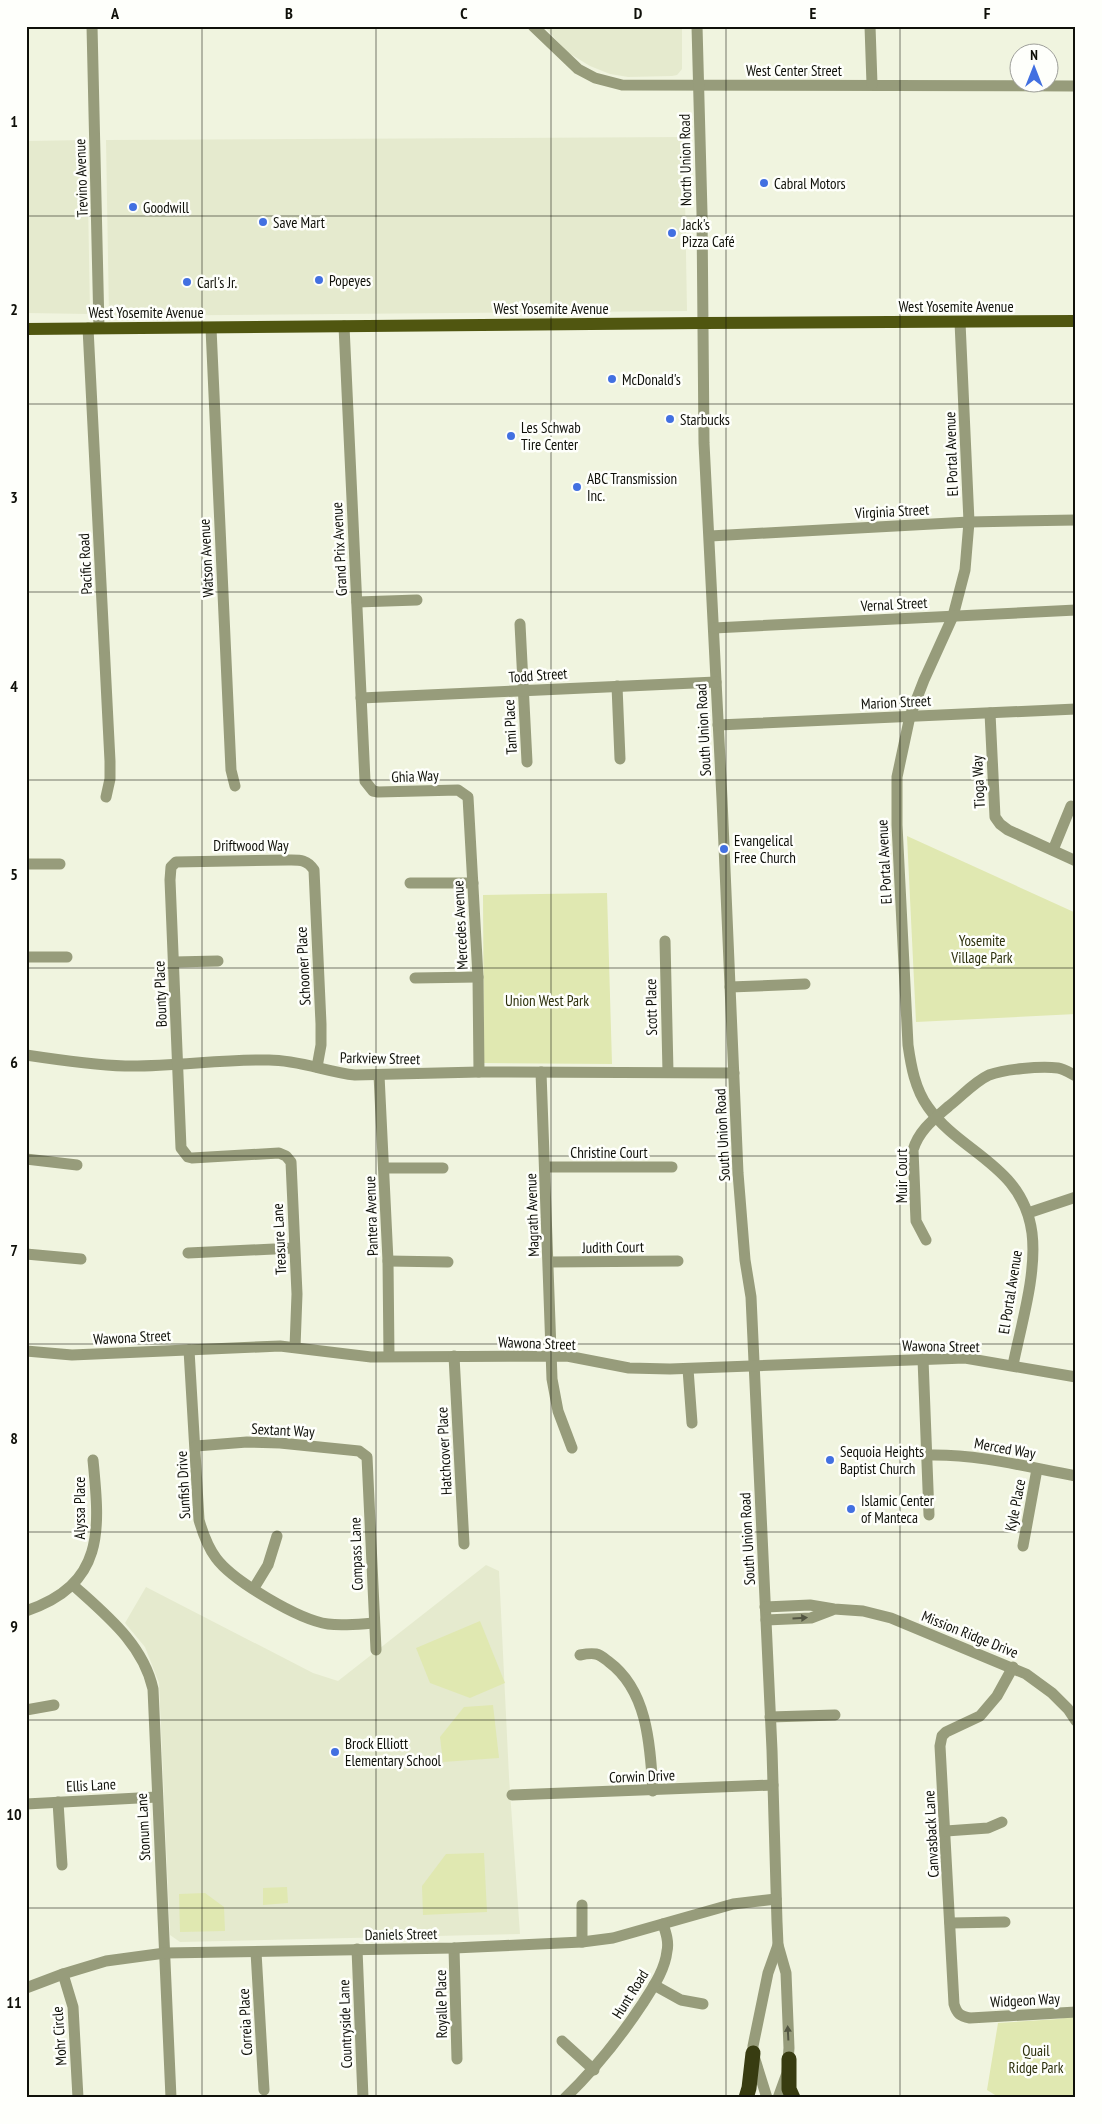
<svg xmlns="http://www.w3.org/2000/svg" width="1102" height="2124" font-family="'PT Sans Narrow',sans-serif">
<style>
.built{fill:#e5eace}
.green{fill:#e0e8b1}
.lines{fill:none;stroke-linecap:round;stroke-linejoin:round}
.minor{stroke:#979c7b;stroke-width:11}
.major{stroke:#505610;stroke-width:12}
.highway{stroke:#383c11;stroke-width:15}
.oneway{fill:#535642}
.grid{fill:none;stroke:#0f1009;stroke-width:1;stroke-opacity:0.55}
.poi-dot{fill:#4270e1;stroke:#fefffb;stroke-width:2}
.labels{text-anchor:middle;dominant-baseline:central;stroke-width:5;stroke-linejoin:round;paint-order:stroke}
.street-label{font-size:15px;fill:#0f1009;stroke:#fefffb}
.poi-label{font-size:15px;fill:#0f1009;stroke:#fefffb;text-anchor:start}
.park-label{font-size:15px;fill:#2c2f0c;stroke:#fefffb}
.neatline{fill:none;stroke:#0f1009;stroke-width:2}
.grid-label{font-size:16px;text-anchor:middle;font-weight:bold;fill:#0f1009}
</style>
<rect width="100%" height="100%" fill="#f0f4df"/>
<g class="built">
<polygon points="544,26 682,26 682,69 677,75 672,76 628,77 610,74 590,66 567,52"/>
<polygon points="684,137 687,311 109,316 106,140"/>
<polygon points="87,140 90,314 26,313 26,141"/>
<polygon points="486,1565 499,1571 509,1777 520,1934 180,1942 170,1935 159,1683 145,1647 125,1623 146,1587 313,1673 338,1681"/>
</g>
<g class="green">
<polygon points="907,836 1076,913 1076,1014 916,1022"/>
<polygon points="607,893 612,1064 484,1063 483,895"/>
<polygon points="480,1621 505,1683 470,1698 430,1683 416,1648"/>
<polygon points="493,1705 499,1758 443,1762 440,1737 464,1707"/>
<polygon points="484,1853 487,1912 423,1915 422,1886 446,1854"/>
<polygon points="287,1887 288,1903 263,1905 263,1888"/>
<polygon points="205,1893 224,1907 225,1931 180,1932 179,1894"/>
<polygon points="1076,2016 1076,2098 1000,2098 987,2090 998,2023 1058,2019"/>
</g>
<g class="lines">
<g class="minor">
<polyline points="92,26 99,328"/>
<polyline points="533,26 578,69 595,78 622,85 1076,86"/>
<polyline points="697,26 702,213 704,443 722,799 738,1173 745,1260 751,1297 772,1750 777,1922 778,1945 786,1973 789,2048 787,2073 778,2098"/>
<polyline points="870,26 872,84"/>
<path d="M960 322 969 522 965 570 953 616 924 680 910 716 897 777V825L908 1045C911 1066 915 1089 928 1107 961 1154 1023 1165 1032 1233 1037 1274 1021 1325 1013 1365"/>
<polyline points="344,326 365,781 373,791 378,792 458,790 468,797 478,977 479,1072"/>
<polyline points="88,328 110,761 110,779 106,797"/>
<polyline points="211,328 231,770 235,786"/>
<polyline points="710,536 969,522 1076,520"/>
<polyline points="357,602 417,600"/>
<polyline points="520,624 527,762"/>
<polyline points="714,628 1076,610"/>
<polyline points="617,686 620,759"/>
<polyline points="361,698 716,682"/>
<polyline points="990,713 995,817 1000,824 1008,830 1076,861"/>
<polyline points="718,725 1076,709"/>
<polyline points="1053,850 1071,806"/>
<polyline points="26,864 60,864"/>
<polyline points="410,883 473,883"/>
<polyline points="665,941 668,1072"/>
<polyline points="26,957 67,957"/>
<polyline points="174,962 218,961"/>
<polyline points="415,978 478,977"/>
<polyline points="730,987 805,984"/>
<path d="M26 1055C59 1060 92 1065 125 1066 173 1067 221 1059 269 1060 299 1060 327 1072 355 1075L479 1072 734 1073"/>
<polyline points="541,1072 552,1379 558,1411 572,1448"/>
<polyline points="379,1075 388,1261 389,1356"/>
<polyline points="26,1159 77,1165"/>
<polyline points="545,1167 672,1167"/>
<polyline points="384,1168 443,1168"/>
<polyline points="1028,1213 1076,1197"/>
<path d="M926 1240 916 1221 913 1150C919 1130 934 1119 949 1106 962 1096 974 1082 989 1075 1005 1069 1040 1066 1058 1068 1064 1069 1070 1073 1076 1076"/>
<polyline points="188,1253 294,1248"/>
<polyline points="26,1254 81,1259"/>
<polyline points="388,1261 448,1262"/>
<polyline points="549,1262 678,1261"/>
<path d="M295 1347 297 1294 291 1162 286 1156 279 1153 192 1158 188 1157 181 1148 170 880 171 867 176 862 288 860C299 860 307 859 314 870L321 1024V1045L317 1067"/>
<path d="M189 1350 199 1520C203 1534 207 1546 216 1558 233 1581 299 1620 328 1624 343 1626 359 1624 374 1623"/>
<polyline points="26,1351 72,1355 280,1346 371,1357 567,1356 629,1368 670,1369 965,1358 1076,1377"/>
<polyline points="454,1356 464,1544"/>
<polyline points="923,1359 929,1515"/>
<polyline points="688,1369 692,1423"/>
<polyline points="196,1446 247,1442 280,1443 359,1451 367,1457 376,1650"/>
<path d="M929 1455C979 1454 1027 1467 1076 1476"/>
<polyline points="1023,1546 1037,1469"/>
<path d="M73 1585C106 1615 143 1644 153 1689L171 2098"/>
<polyline points="254,1588 268,1565 277,1536"/>
<polyline points="765,1607 810,1605 834,1609 863,1611 891,1618 1026,1674 1052,1693 1068,1709 1076,1721"/>
<path d="M26 1611C105 1584 100 1531 93 1460"/>
<polyline points="766,1620 811,1618 832,1610"/>
<path d="M580 1655C585 1654 591 1653 596 1654 601 1655 605 1659 609 1662 648 1691 650 1746 653 1791"/>
<path d="M1013 1667 997 1696 980 1716 946 1732 942 1736 940 1746 954 2004C957 2014 960 2016 970 2018L1076 2012"/>
<polyline points="26,1710 54,1705"/>
<polyline points="770,1717 835,1715"/>
<polyline points="512,1795 773,1785"/>
<polyline points="58,1802 62,1865"/>
<polyline points="26,1804 157,1797"/>
<polyline points="946,1831 988,1828 1002,1822"/>
<polyline points="582,1905 582,1942"/>
<polyline points="950,1923 1005,1922"/>
<polyline points="454,1948 457,2059"/>
<polyline points="357,1949 363,2098"/>
<polyline points="256,1952 264,2090"/>
<polyline points="63,1974 73,2007 78,2098"/>
<polyline points="654,1985 681,2000 703,2004"/>
<polyline points="26,1988 63,1974 106,1961 165,1953 454,1948 582,1942 613,1938 733,1904 776,1899"/>
<polyline points="562,2041 594,2070"/>
<path d="M565 2098C595 2069 620 2038 643 2003 653 1987 665 1970 667 1951 669 1942 666 1933 663 1924"/>
<polyline points="767,2098 753,2053 753,2046 768,1973 778,1945"/>
</g>
<polyline class="major" points="26,329 702,323 1076,321"/>
<g class="highway">
<polyline points="789,2059 789,2089 793,2098"/>
<polyline points="746,2098 749,2088 753,2053"/>
</g>
</g>
<defs><path id="oneway-solid" d="M-6-.8H1V-3.2L6.5 0L1 3.2V.8H-6Z" transform="scale(1.25)"/></defs>
<g class="oneway">
<use href="#oneway-solid" transform="translate(800 1618) rotate(-3)"/>
<use href="#oneway-solid" transform="translate(788 2033) rotate(-93)"/>
</g>
<path class="grid" d="M202 26V2098M376 26V2098M551 26V2098M726 26V2098M900 26V2098M26 216H1076M26 404H1076M26 592H1076M26 780H1076M26 968H1076M26 1156H1076M26 1344H1076M26 1532H1076M26 1720H1076M26 1908H1076"/>
<g class="poi-dot">
<circle cx="764" cy="183" r="5"/>
<circle cx="133" cy="207" r="5"/>
<circle cx="263" cy="222" r="5"/>
<circle cx="672" cy="233" r="5"/>
<circle cx="319" cy="280" r="5"/>
<circle cx="187" cy="282" r="5"/>
<circle cx="612" cy="379" r="5"/>
<circle cx="670" cy="419" r="5"/>
<circle cx="511" cy="436" r="5"/>
<circle cx="577" cy="487" r="5"/>
<circle cx="724" cy="849" r="5"/>
<circle cx="830" cy="1460" r="5"/>
<circle cx="851" cy="1509" r="5"/>
<circle cx="335" cy="1752" r="5"/>
</g>
<g class="labels">
<g class="street-label">
<text x="794" y="70">West Center Street</text>
<text transform="translate(685 160) rotate(-91)">North Union Road</text>
<text transform="translate(81 178) rotate(-92)">Trevino Avenue</text>
<text x="956" y="306">West Yosemite Avenue</text>
<text x="551" y="308">West Yosemite Avenue</text>
<text x="146" y="312">West Yosemite Avenue</text>
<text transform="translate(951 454) rotate(-92)">El Portal Avenue</text>
<text transform="translate(892 511) rotate(-3)">Virginia Street</text>
<text transform="translate(339 549) rotate(-93)">Grand Prix Avenue</text>
<text transform="translate(206 558) rotate(-93)">Watson Avenue</text>
<text transform="translate(85 564) rotate(-93)">Pacific Road</text>
<text transform="translate(894 604) rotate(-3)">Vernal Street</text>
<text transform="translate(538 675) rotate(-4)">Todd Street</text>
<text transform="translate(896 702) rotate(-3)">Marion Street</text>
<text transform="translate(510 727) rotate(-93)">Tami Place</text>
<text transform="translate(703 730) rotate(-93)">South Union Road</text>
<text transform="translate(415 776) rotate(-2)">Ghia Way</text>
<text transform="translate(978 782) rotate(-93)">Tioga Way</text>
<text x="251" y="845">Driftwood Way</text>
<text transform="translate(884 862) rotate(-93)">El Portal Avenue</text>
<text transform="translate(460 925) rotate(-93)">Mercedes Avenue</text>
<text transform="translate(303 966) rotate(-93)">Schooner Place</text>
<text transform="translate(160 994) rotate(-92)">Bounty Place</text>
<text transform="translate(651 1007) rotate(-91)">Scott Place</text>
<text transform="translate(380 1058) rotate(1)">Parkview Street</text>
<text transform="translate(722 1135) rotate(-93)">South Union Road</text>
<text x="609" y="1152">Christine Court</text>
<text transform="translate(901 1176) rotate(-90)">Muir Court</text>
<text transform="translate(532 1215) rotate(-92)">Magrath Avenue</text>
<text transform="translate(371 1216) rotate(-92)">Pantera Avenue</text>
<text transform="translate(279 1239) rotate(-93)">Treasure Lane</text>
<text transform="translate(613 1247) rotate(-1)">Judith Court</text>
<text transform="translate(1010 1292) rotate(-81)">El Portal Avenue</text>
<text transform="translate(132 1337) rotate(-3)">Wawona Street</text>
<text transform="translate(537 1343) rotate(2)">Wawona Street</text>
<text transform="translate(941 1346) rotate(1)">Wawona Street</text>
<text transform="translate(283 1430) rotate(3)">Sextant Way</text>
<text transform="translate(1005 1448) rotate(10)">Merced Way</text>
<text transform="translate(444 1451) rotate(-93)">Hatchcover Place</text>
<text transform="translate(183 1485) rotate(-93)">Sunfish Drive</text>
<text transform="translate(1015 1505) rotate(-79)">Kyle Place</text>
<text transform="translate(79 1508) rotate(-90)">Alyssa Place</text>
<text transform="translate(747 1539) rotate(-93)">South Union Road</text>
<text transform="translate(356 1554) rotate(-92)">Compass Lane</text>
<text transform="translate(970 1634) rotate(22)">Mission Ridge Drive</text>
<text transform="translate(642 1776) rotate(-2)">Corwin Drive</text>
<text transform="translate(91 1785) rotate(-3)">Ellis Lane</text>
<text transform="translate(143 1827) rotate(-93)">Stonum Lane</text>
<text transform="translate(931 1834) rotate(-93)">Canvasback Lane</text>
<text transform="translate(401 1934) rotate(-1)">Daniels Street</text>
<text transform="translate(630 1994) rotate(-58)">Hunt Road</text>
<text transform="translate(1025 2000) rotate(-3)">Widgeon Way</text>
<text transform="translate(441 2004) rotate(-91)">Royalle Place</text>
<text transform="translate(245 2022) rotate(-93)">Correia Place</text>
<text transform="translate(345 2024) rotate(-92)">Countryside Lane</text>
<text transform="translate(59 2036) rotate(-94)">Mohr Circle</text>
</g>
<g class="poi-label">
<text x="774" y="183">Cabral Motors</text>
<text x="143" y="207">Goodwill</text>
<text x="273" y="222">Save Mart</text>
<text x="682" y="224">Jack's<tspan x="682" dy="17">Pizza Café</tspan></text>
<text x="329" y="280">Popeyes</text>
<text x="197" y="282">Carl's Jr.</text>
<text x="622" y="379">McDonald's</text>
<text x="680" y="419">Starbucks</text>
<text x="521" y="427">Les Schwab<tspan x="521" dy="17">Tire Center</tspan></text>
<text x="587" y="478">ABC Transmission<tspan x="587" dy="17">Inc.</tspan></text>
<text x="734" y="840">Evangelical<tspan x="734" dy="17">Free Church</tspan></text>
<text x="840" y="1451">Sequoia Heights<tspan x="840" dy="17">Baptist Church</tspan></text>
<text x="861" y="1500">Islamic Center<tspan x="861" dy="17">of Manteca</tspan></text>
<text x="345" y="1743">Brock Elliott<tspan x="345" dy="17">Elementary School</tspan></text>
</g>
<g class="park-label">
<text x="982" y="940">Yosemite<tspan x="982" dy="17">Village Park</tspan></text>
<text x="547" y="1000">Union West Park</text>
<text x="1036" y="2050">Quail<tspan x="1036" dy="17">Ridge Park</tspan></text>
</g>
</g>
<rect width="1102" height="2124" fill="none" stroke="#fefffb" stroke-width="55"/>
<g transform="translate(1034 68)"><circle r="24" fill="#fefffb" stroke="#9e9f9a"/>
<path d="M0-4L9 19L0 12L-9 19Z" fill="#4270e1"/>
<text y="-8" font-size="14" font-weight="bold" text-anchor="middle" fill="#0f1009">N</text>
</g>
<rect x="28" y="28" width="1046" height="2068" class="neatline"/>
<g class="grid-label">
<text x="115" y="19">A</text>
<text x="289" y="19">B</text>
<text x="464" y="19">C</text>
<text x="638" y="19">D</text>
<text x="813" y="19">E</text>
<text x="987" y="19">F</text>
<text x="14" y="127">1</text>
<text x="14" y="315">2</text>
<text x="14" y="503">3</text>
<text x="14" y="692">4</text>
<text x="14" y="880">5</text>
<text x="14" y="1068">6</text>
<text x="14" y="1256">7</text>
<text x="14" y="1444">8</text>
<text x="14" y="1632">9</text>
<text x="14" y="1820">10</text>
<text x="14" y="2008">11</text>
</g>
</svg>
